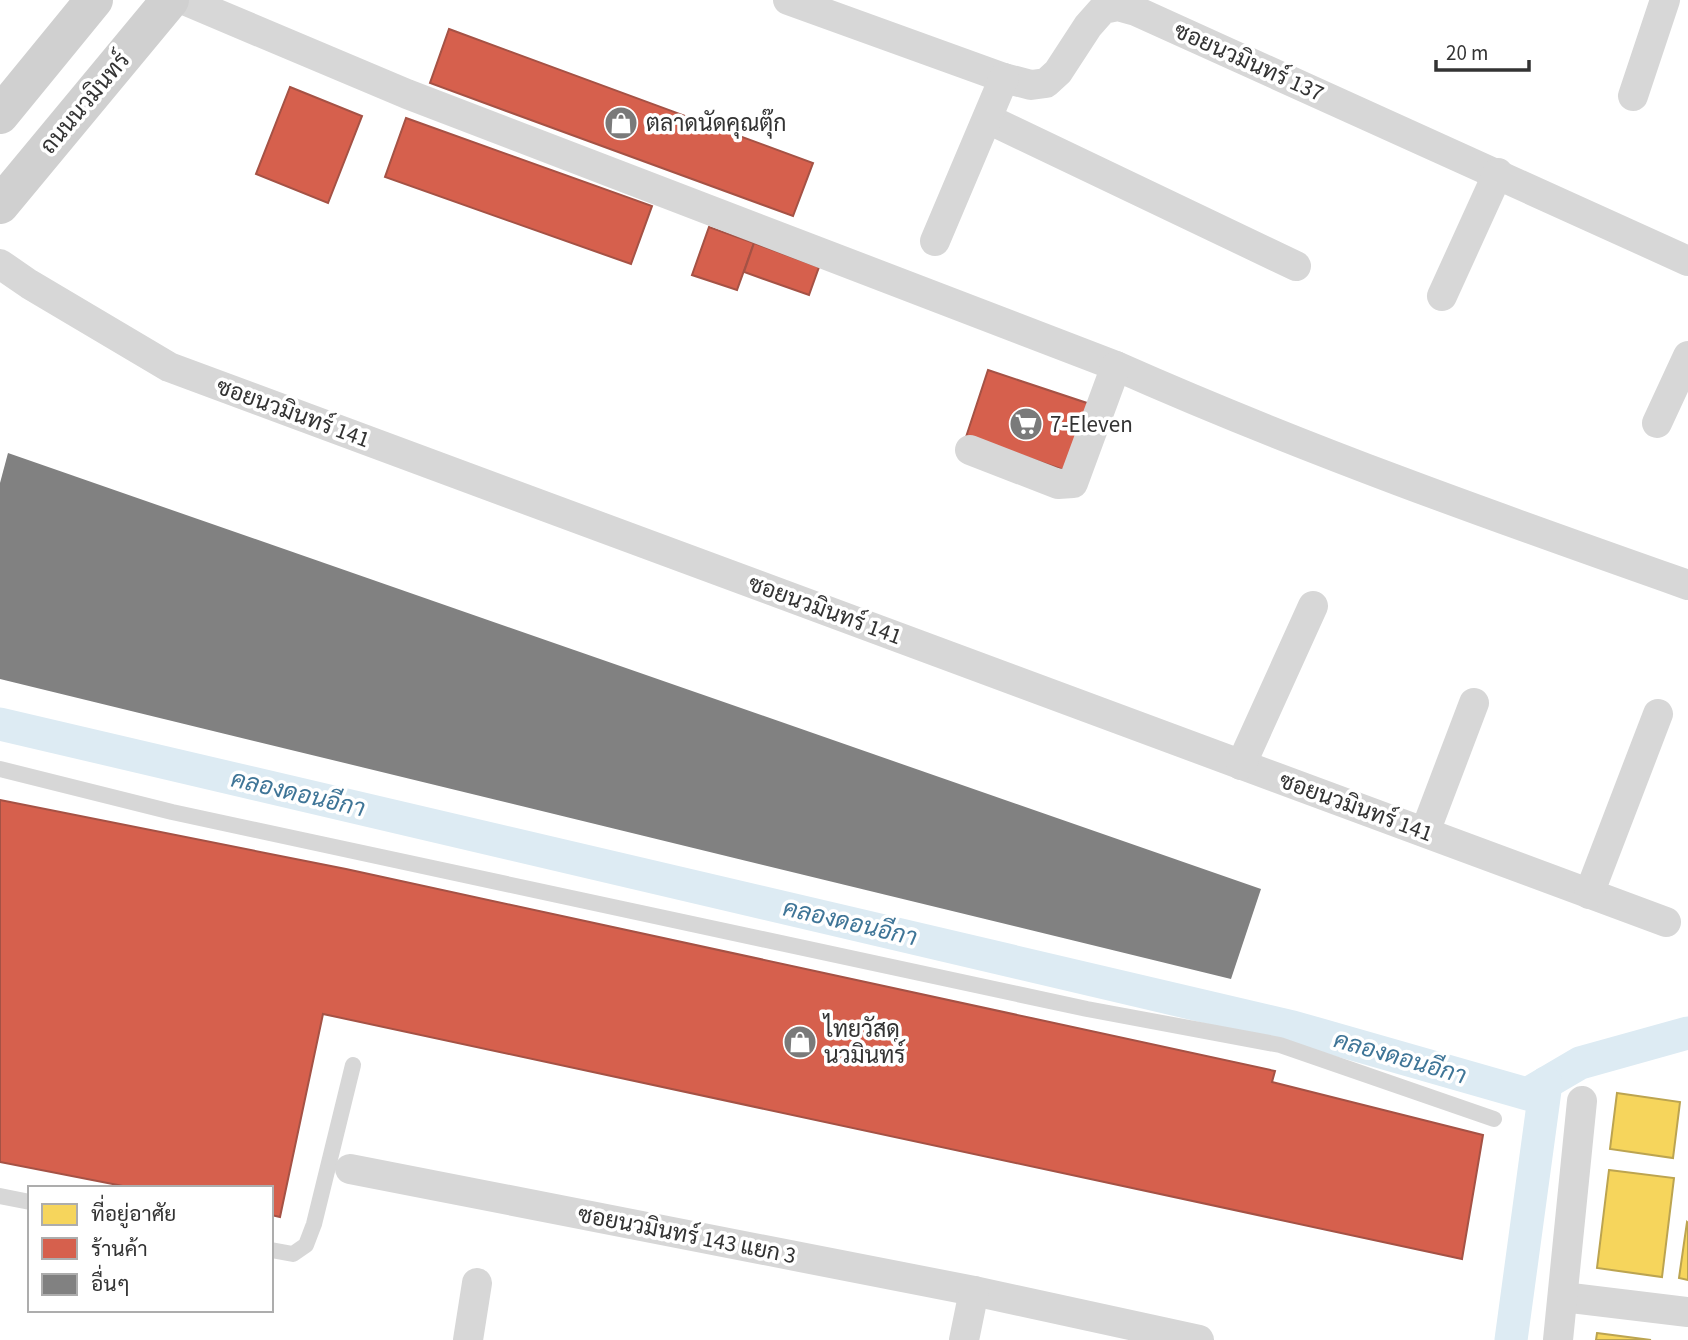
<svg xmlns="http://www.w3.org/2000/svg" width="1688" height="1340" font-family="'Source Sans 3',Sarabun,sans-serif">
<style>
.homes{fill:#f6d55c;stroke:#bca450;stroke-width:2}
.shops{fill:#d6604d;stroke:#a55245;stroke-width:2}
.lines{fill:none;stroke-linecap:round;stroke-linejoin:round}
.canal{stroke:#ddebf3;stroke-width:33}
.building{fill:#818181}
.service{stroke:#d7d7d7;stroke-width:16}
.minor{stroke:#d7d7d7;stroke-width:30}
.secondary{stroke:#d0d0d0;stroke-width:38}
.labels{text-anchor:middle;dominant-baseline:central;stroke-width:7;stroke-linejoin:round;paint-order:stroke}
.street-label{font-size:23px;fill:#333;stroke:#fff}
.poi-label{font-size:23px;fill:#333;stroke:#fff;text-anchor:start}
.water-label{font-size:24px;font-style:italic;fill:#3f7597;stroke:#fff}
</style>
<rect width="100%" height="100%" fill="#fff"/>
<g class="homes">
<polygon points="1617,1093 1680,1102 1673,1158 1610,1149"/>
<polygon points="1609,1170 1674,1178 1662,1277 1597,1268"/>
<polygon points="1687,1222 1688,1223 1688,1280 1679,1278"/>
<polygon points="1597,1333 1651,1340 1596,1340"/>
</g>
<g class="shops">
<polygon points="449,29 813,163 793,216 430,83"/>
<polygon points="290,87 362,116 328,203 256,174"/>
<polygon points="406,118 652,206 631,264 385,177"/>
<polygon points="709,227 754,243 737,290 692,275"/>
<polygon points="754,243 819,267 809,295 744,272"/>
<polygon points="988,370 1090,404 1067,471 966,437"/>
<polygon points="0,800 346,869 1275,1071 1272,1082 1483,1135 1462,1259 323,1014 280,1217 271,1215 271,1188 133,1188 0,1162"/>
</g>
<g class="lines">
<g class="canal">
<polyline points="0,724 1293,1027 1527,1094 1580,1063 1688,1033"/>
<polyline points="1511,1340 1546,1083"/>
</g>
</g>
<polygon class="building" points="8,453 1261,889 1231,979 0,679 0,483"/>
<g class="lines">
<g class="service">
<polyline points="0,769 172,812 1087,1009 1280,1045 1494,1119"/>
<polyline points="0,1196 30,1202"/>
<polyline points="271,1250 293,1254 306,1245 314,1224 353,1065"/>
</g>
<g class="minor">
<path d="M184 0 407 94 1116 366C1303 449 1495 517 1688 585"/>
<polyline points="788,0 1004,78 1031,85 1046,83 1058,72 1088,26 1103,9 1118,6 1136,11 1688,261"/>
<polyline points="1633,96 1665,0"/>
<polyline points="988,119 1296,266"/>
<polyline points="935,241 1004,78"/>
<polyline points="0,264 29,284 169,367 1666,922"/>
<polyline points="1442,296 1498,173"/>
<polyline points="1657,423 1688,356"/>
<polyline points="970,450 1058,484 1073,483 1116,366"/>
<polyline points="1241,765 1313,606"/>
<polyline points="1425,832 1474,703"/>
<polyline points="1589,894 1658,714"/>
<polyline points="350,1169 974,1291 1199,1340"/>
<polyline points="1563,1297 1688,1312"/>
<polyline points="468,1340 477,1283"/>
<polyline points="964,1340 974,1291"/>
<polyline points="1558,1340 1582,1101"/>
</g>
<g class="secondary">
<polyline points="0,115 94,0"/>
<polyline points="0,205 170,0"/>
</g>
</g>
<defs>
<symbol id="shop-disc" viewBox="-11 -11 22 22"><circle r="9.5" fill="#7a7a7a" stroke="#fff"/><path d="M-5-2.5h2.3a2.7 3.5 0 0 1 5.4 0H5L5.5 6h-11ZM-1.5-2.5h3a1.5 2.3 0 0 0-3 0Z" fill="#fff"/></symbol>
<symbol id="supermarket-disc" viewBox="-11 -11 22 22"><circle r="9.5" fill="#7a7a7a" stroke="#fff"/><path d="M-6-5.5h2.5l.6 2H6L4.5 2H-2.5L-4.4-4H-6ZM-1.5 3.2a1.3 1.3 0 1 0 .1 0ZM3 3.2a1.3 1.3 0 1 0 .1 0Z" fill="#fff"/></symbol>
</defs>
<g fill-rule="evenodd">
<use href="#shop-disc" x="602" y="104" width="38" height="38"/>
<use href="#supermarket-disc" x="1007" y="405" width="38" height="38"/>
<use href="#shop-disc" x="781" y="1023" width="38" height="38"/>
</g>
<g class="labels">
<g class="street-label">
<text transform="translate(1249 62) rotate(24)">ซอยนวมินทร์ 137</text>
<text transform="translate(85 103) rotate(-50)">ถนนนวมินทร์</text>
<text transform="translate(293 413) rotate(20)">ซอยนวมินทร์ 141</text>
<text transform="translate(825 610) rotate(20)">ซอยนวมินทร์ 141</text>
<text transform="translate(1356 807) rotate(20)">ซอยนวมินทร์ 141</text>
<text transform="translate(687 1235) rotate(11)">ซอยนวมินทร์ 143 แยก 3</text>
</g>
<g class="poi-label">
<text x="646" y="123">ตลาดนัดคุณตุ๊ก</text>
<text x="1050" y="424">7-Eleven</text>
<text x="824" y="1029">ไทยวัสดุ<tspan x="824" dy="26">นวมินทร์</tspan></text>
</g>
<g class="water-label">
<text transform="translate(298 794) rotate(13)">คลองดอนอีกา</text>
<text transform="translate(850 923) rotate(13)">คลองดอนอีกา</text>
<text transform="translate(1400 1058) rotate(16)">คลองดอนอีกา</text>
</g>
</g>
<rect x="28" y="1186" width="245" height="126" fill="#ffffff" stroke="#adadad" stroke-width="2"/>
<rect x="42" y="1204" width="35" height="21" fill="#f6d55c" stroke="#adadad" stroke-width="2"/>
<text x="91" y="1221" font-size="21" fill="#333333">ที่อยู่อาศัย</text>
<rect x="42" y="1238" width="35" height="21" fill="#d6604d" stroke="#adadad" stroke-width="2"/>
<text x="91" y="1256" font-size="21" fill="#333333">ร้านค้า</text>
<rect x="42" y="1274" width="35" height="21" fill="#818181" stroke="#adadad" stroke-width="2"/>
<text x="91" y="1291" font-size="21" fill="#333333">อื่นๆ</text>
<path d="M1436 60v10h93v-10" fill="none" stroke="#333333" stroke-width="3.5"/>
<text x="1446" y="60" font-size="21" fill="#333333" stroke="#ffffff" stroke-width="5" paint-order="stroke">20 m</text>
</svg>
